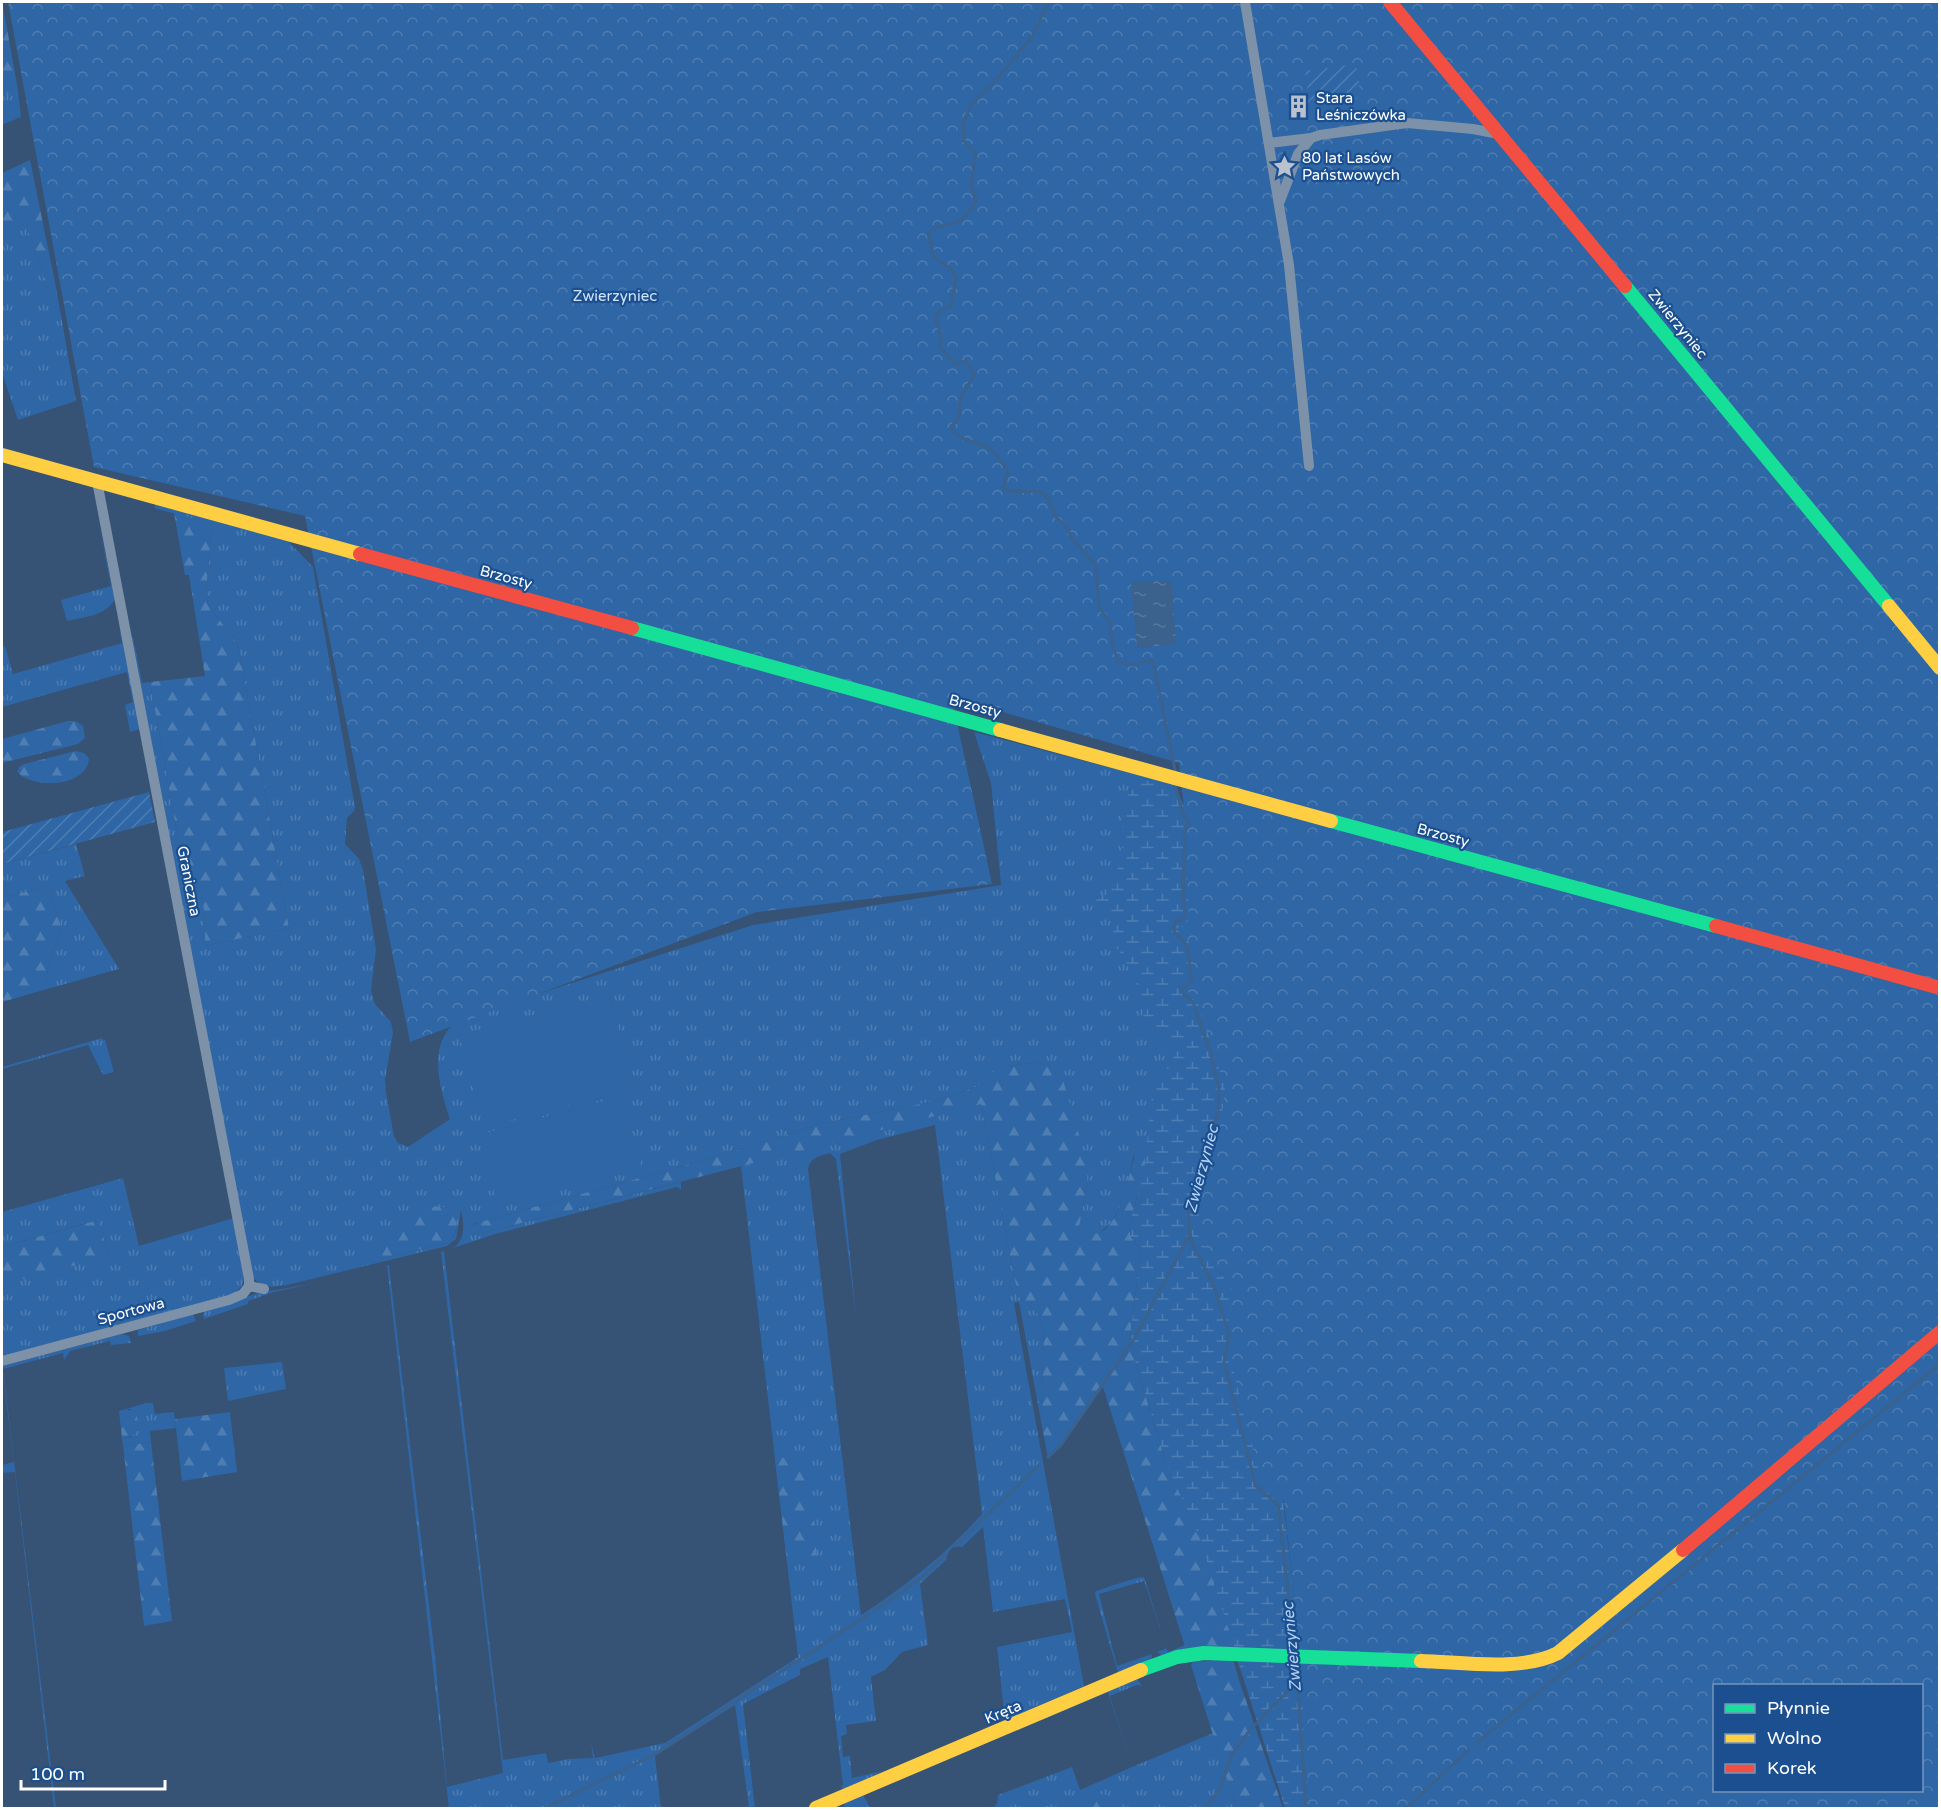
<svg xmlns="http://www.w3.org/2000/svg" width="1941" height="1810" font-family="'Varela Round',sans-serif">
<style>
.grass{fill:url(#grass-tufts);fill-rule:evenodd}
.forest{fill:url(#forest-firs)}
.wetland{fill:url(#wetland-marsh)}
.park{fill:url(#park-crowns);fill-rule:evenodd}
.garden{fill:url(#garden-furrows)}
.pitch{fill:#2f66a5}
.water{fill:url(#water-ripples)}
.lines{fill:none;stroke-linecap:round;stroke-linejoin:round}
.stream{stroke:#3b618d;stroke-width:3}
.street{stroke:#7d92a8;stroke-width:10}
.fast{stroke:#16e098;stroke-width:14}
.slow{stroke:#ffcf43;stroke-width:14}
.jam{stroke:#f24e42;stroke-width:14}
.labels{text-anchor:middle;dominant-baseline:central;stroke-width:4.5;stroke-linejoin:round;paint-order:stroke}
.poi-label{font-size:15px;fill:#fff;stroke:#1b4f8f;text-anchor:start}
.park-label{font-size:15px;fill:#cfe3fa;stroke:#1b4f8f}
.street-label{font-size:15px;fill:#fff;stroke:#1b4f8f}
.water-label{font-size:16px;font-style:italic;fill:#b5d3f5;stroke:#1b4f8f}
</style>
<defs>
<pattern id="grass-tufts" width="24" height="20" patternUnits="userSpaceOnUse" patternTransform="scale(1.5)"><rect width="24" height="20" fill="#2f66a5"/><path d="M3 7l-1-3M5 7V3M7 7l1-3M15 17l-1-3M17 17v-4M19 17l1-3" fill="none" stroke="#4e7db2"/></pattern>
<pattern id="forest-firs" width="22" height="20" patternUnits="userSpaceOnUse" patternTransform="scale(1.5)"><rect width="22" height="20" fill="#2f66a5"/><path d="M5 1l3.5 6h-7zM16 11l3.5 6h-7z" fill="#4e7db2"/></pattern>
<pattern id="wetland-marsh" width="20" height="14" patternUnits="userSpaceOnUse" patternTransform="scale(1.5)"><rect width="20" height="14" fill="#2f66a5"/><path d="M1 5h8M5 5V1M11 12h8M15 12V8" fill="none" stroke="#4e7db2"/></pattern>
<pattern id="park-crowns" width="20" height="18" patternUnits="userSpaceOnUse" patternTransform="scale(1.5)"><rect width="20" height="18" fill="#2f66a5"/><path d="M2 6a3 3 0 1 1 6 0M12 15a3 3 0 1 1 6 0" fill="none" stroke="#4e7db2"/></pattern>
<pattern id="garden-furrows" width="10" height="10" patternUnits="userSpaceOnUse" patternTransform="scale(1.5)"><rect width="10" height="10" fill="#2f66a5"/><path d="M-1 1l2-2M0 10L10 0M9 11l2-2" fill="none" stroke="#4e7db2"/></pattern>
<pattern id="water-ripples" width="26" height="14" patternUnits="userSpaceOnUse" patternTransform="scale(1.5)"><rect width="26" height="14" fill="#3b618d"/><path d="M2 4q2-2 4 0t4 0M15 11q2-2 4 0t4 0" fill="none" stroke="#58799e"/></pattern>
</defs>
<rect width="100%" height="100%" fill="#365274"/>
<g class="grass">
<polygon points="2,2 18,91 21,117 2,125"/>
<polygon points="26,223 47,289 56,287 76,401 18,420 2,373 2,234"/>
<path d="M156 504 287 540 313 567 355 807 354 811 347 818 345 844 359 859 363 870 376 949 371 991 375 1004 391 1022 393 1033 385 1080 386 1092 394 1136 398 1143 408 1147 450 1119C439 1087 426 1041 460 1019L753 925 1001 885 991 783 974 732 1153 779 1300 1650 1165 1658 1157 1652 1167 1648 1144 1581 1099 1594 1117 1666 1152 1654 1151 1663 1118 1673 1095 1594 1096 1591C1105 1588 1139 1576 1144 1577L1168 1652 1185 1645 1186 1649 1134 1154 1124 1198 1112 1222 1098 1234 1091 1236 1081 1233 1079 1228 1087 1183 1043 1062 1005 1066 996 1070 981 1085 940 1100 820 1124 712 1158 480 1222 474 1224 471 1236 681 1182V1190L677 1187 495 1234 453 1248C466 1240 464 1223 461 1210L456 1239 447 1246 287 1285C273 1287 262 1289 253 1277L132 638 133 637 142 683 150 682 184 872C207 885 205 923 205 946L289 928 238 644 208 605 206 593 212 524 154 508ZM449 1209C459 1220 459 1232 449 1242L380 1259V1246L386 1239Z"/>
<path d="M99 525 115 599C106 616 84 617 67 621L61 600 111 586Z"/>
<polygon points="120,632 122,633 140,729 130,732 125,705 133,702 127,672 2,707 2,647 5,646 13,674 122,643"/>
<polygon points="76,844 85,876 65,881 119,969 40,991 45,983 52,953 61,932 61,927 49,886 9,896 2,876 2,864"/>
<polygon points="102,1038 103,1040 105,1040 114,1072 103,1075 88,1045 2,1069 2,1067"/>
<path d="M981 1103 1018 1296 1037 1313 1044 1327 1041 1421 1019 1302 1014 1303 1084 1686 1005 1721 997 1647 1072 1632 1065 1599 993 1612 983 1527 962 1547 954 1546 948 1552 946 1560 920 1584 928 1645 902 1652 885 1670 871 1677 876 1721 846 1725 847 1734 841 1736 843 1757 850 1756 852 1778 882 1771 844 1792 841 1786 843 1785 828 1657 800 1669V1675L743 1704 755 1808H749L735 1705 655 1756 661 1808H449L387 1265H389L435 1657 447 1787 503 1773 441 1252 444 1251 503 1760 546 1753 548 1763 568 1759 593 1758 591 1743 595 1758 665 1743 798 1657 741 1166ZM935 1125 982 1514C946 1554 906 1586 861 1615L808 1169C811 1157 819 1156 830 1153L836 1159 856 1316 840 1154 877 1140Z"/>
<polygon points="123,1178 139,1246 234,1218 244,1279 242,1286 231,1296 2,1358 2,1285 109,1255 97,1220 2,1247 2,1212"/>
<polygon points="311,1284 274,1292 248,1301 248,1304 204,1319 203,1314 205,1311 258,1293"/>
<polygon points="193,1314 196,1321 165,1331 138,1336 138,1330"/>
<polygon points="122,1334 129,1336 131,1343 111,1345 110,1341 70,1351 64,1360 63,1353 3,1369 56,1808 54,1808 15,1472 2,1473 2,1465 14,1462 2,1366"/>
<polygon points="282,1362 286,1389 228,1401 224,1368"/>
<polygon points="146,1403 153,1403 155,1414 174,1412 176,1428 150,1431 151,1442 123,1446 122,1439 132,1437 131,1409 126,1409"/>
<polygon points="1135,1676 1142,1686 1137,1685 1110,1696 1132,1767 1213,1733 1236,1808 993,1808 997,1804 998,1795 1072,1767 1080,1790 1132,1767 1108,1692 863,1795 870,1808 843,1808 846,1801 853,1796"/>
</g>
<g class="forest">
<polygon points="4,12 18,91 2,95 2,13"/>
<polygon points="30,160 56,287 47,289 26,223 2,234 2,173"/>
<path d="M174 513 212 524 206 593 208 605 238 644 289 928 205 946C205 924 207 884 184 872L150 682 205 676 189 575H185Z"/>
<polygon points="68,721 76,721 83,726 85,738 78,744 2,763 2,739"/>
<path d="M76 751 84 753 89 758C88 787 33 790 17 772L19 767 24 764Z"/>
<polygon points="2,876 9,896 49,886 61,927 61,932 52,953 45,983 40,991 2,1002"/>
<path d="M1043 1062 1052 1066 1061 1073 1088 1166 1087 1183 1079 1228 1081 1233C1125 1246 1125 1168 1140 1145L1147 1143 1144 1171 1129 1227 1131 1237 1139 1248 1140 1257 1130 1338 1131 1347 1166 1463 1199 1536 1234 1649 1186 1650 1103 1387 1060 1448 1048 1459 1041 1421 1044 1327 1037 1313 1018 1296 981 1104 471 1236 472 1226 480 1222 712 1158 820 1124 940 1100 981 1085 995 1070 1005 1066Z"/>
<path d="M429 1207C435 1207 443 1206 448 1208 462 1216 457 1234 449 1242L380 1259 378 1250 380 1246C399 1224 398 1212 429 1207Z"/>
<polygon points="98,1220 109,1256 2,1285 2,1247"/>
<path d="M126 1409 135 1412C142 1427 138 1436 122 1439L119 1411Z"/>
<polygon points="230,1412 237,1472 182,1481 175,1419"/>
<polygon points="151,1442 172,1621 144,1626 123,1446"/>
<polygon points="805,1455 817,1557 787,1562 775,1459"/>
<polygon points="1233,1659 1239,1680 1283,1808 1236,1808 1191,1665 1193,1662"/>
<polygon points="1101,1794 1113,1796 1120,1801 1122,1808 1072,1808"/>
</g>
<g class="wetland">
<path d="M1153 779 1174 784 1187 812 1218 1000 1283 1499 1300 1650 1235 1649 1199 1536 1166 1463 1131 1347 1130 1338 1140 1257 1139 1248 1131 1237 1129 1227 1144 1171 1153 1085 1159 1075 1173 1062 1174 1047 1165 1038 1146 1026 1136 982 1122 955 1115 945 1112 922 1103 911 1090 904 1089 900 1091 897 1106 895C1115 881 1120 864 1122 847 1126 813 1112 793 1153 779Z"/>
<polygon points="1237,1659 1314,1661 1395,1808 1285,1808"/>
</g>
<path class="park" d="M8 2H1939V1808H1309L1300 1657 1284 1501 1262 1483 1231 1361 1232 1286 1216 1270 1199 1235 1200 1188 1221 1122 1225 1088 1197 999 1188 992 1189 941 1176 929 1186 924 1189 917 1184 808 1179 763 958 699 953 704 992 884 757 912 410 1042 305 516 94 467ZM1714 1686H1922V1790H1714Z"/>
<g class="garden">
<polygon points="1356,64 1360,92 1356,99 1349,100 1346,97 1309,100 1305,71"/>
<polygon points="149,792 155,822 2,864 2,832"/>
</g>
<g class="pitch">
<polygon points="610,995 635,1088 484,1127 459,1035"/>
<polygon points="622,1096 642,1169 498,1207 479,1135"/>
</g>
<polygon class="water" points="1131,581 1172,581 1176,644 1137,648"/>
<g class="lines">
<g class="stream">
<path d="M1048 2 1032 37 997 79 972 104 963 122 964 141 976 153 971 183 976 201C972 208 967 217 960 221 947 227 941 222 928 234L934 257 951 269 956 278 951 306 939 311 935 319 941 333 940 347 955 364 966 361 974 374C971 383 963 391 960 400 958 412 963 418 951 426 958 444 975 439 989 448 996 452 1002 464 1008 471L1003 489 1008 491 1041 492 1049 499 1056 517 1066 526 1072 539 1096 565 1099 608C1115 625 1108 622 1112 642 1113 648 1116 655 1118 661 1129 666 1137 667 1147 660L1153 662 1175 770"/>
<path d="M1175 785 1182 811 1189 824 1185 830 1183 895 1185 915 1182 919 1175 922C1170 933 1178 934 1184 942 1192 954 1187 968 1192 980L1182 990 1184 995 1193 1002 1211 1054 1219 1089 1218 1112 1188 1211 1191 1241 1213 1284 1229 1334 1224 1362 1256 1486 1278 1505 1295 1651"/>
<polyline points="1048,1457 1061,1445 1134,1339 1190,1234"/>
<polyline points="955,1546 1039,1465"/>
<polyline points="874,1611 920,1579 948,1552"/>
<polyline points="1296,1661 1306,1808"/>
<polyline points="1475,1744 1940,1364"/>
<polyline points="545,1808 654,1755 869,1614"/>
<polyline points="1206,1808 1219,1790 1232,1755 1250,1730 1288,1691 1296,1678"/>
<polyline points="1407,1808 1468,1750"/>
</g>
<g class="street">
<polyline points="1245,2 1289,265 1309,466"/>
<polyline points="1269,143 1311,138 1320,135 1407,123 1473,129 1499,134"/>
<polyline points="1280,201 1298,154 1311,138"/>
<polyline points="97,481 249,1279 249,1286"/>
<polyline points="2,1361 229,1300 243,1294 249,1286 264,1289"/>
</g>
<g class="fast">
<polyline points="1625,286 1889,606"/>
<polyline points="632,628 1000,730"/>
<polyline points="1331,821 1716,926"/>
<polyline points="1141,1670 1177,1657 1204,1653 1421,1661"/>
</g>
<g class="slow">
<polyline points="2,455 360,554"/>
<polyline points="1889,606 1940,668"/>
<polyline points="1000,730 1331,821"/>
<path d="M1421 1661C1462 1662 1521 1672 1558 1653L1683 1550"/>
<polyline points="816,1808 1141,1670"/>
</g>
<g class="jam">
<polyline points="1390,2 1625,286"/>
<polyline points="360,554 632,628"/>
<polyline points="1716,926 1940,988"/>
<polyline points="1683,1550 1940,1332"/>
</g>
</g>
<defs>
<symbol id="building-bare" viewBox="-9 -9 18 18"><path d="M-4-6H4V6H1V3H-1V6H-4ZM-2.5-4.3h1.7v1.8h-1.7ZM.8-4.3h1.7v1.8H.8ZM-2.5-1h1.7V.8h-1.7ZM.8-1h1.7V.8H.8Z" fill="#b9c2ce" stroke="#1b4f8f" stroke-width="2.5" paint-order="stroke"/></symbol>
<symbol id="sight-bare" viewBox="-9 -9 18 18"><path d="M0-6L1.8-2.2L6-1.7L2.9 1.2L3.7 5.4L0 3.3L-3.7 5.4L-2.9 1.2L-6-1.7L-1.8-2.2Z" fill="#b9c2ce" stroke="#1b4f8f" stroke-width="2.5" paint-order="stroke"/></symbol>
</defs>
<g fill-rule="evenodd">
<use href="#building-bare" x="1282" y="90" width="33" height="33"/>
<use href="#sight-bare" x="1268" y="150" width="33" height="33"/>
</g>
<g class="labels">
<g class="poi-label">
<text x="1316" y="98">Stara<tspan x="1316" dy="17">Leśniczówka</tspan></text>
<text x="1302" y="158">80 lat Lasów<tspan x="1302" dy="17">Państwowych</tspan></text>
</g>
<g class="park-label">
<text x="615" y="296">Zwierzyniec</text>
</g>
<g class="street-label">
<text transform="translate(1678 324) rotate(51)">Zwierzyniec</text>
<text transform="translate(506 577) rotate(15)">Brzosty</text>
<text transform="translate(975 706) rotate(15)">Brzosty</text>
<text transform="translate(1443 835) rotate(15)">Brzosty</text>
<text transform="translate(189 881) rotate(79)">Graniczna</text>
<text transform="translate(131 1311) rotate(-15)">Sportowa</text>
<text transform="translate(1003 1712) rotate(-23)">Kręta</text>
</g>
<g class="water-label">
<text transform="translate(1202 1169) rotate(-75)">Zwierzyniec</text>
<text transform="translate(1292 1647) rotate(-95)">Zwierzyniec</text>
</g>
</g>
<rect width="1941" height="1810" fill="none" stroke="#ffffff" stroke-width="6"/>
<rect x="1713" y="1684" width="210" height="108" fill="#1b4f8f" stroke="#7695bc" stroke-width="1.5"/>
<rect x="1725" y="1704" width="30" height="9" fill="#16e098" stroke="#7695bc" stroke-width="1.5"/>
<text x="1767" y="1714" font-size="18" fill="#ffffff">Płynnie</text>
<rect x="1725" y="1734" width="30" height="9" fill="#ffcf43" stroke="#7695bc" stroke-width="1.5"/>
<text x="1767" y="1744" font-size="18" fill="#ffffff">Wolno</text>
<rect x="1725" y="1764" width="30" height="9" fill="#f24e42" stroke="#7695bc" stroke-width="1.5"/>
<text x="1767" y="1774" font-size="18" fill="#ffffff">Korek</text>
<path d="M21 1780v9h144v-9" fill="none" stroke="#ffffff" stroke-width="3"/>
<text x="30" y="1780" font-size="18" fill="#ffffff" stroke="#1b4f8f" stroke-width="4.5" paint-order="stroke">100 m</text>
</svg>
